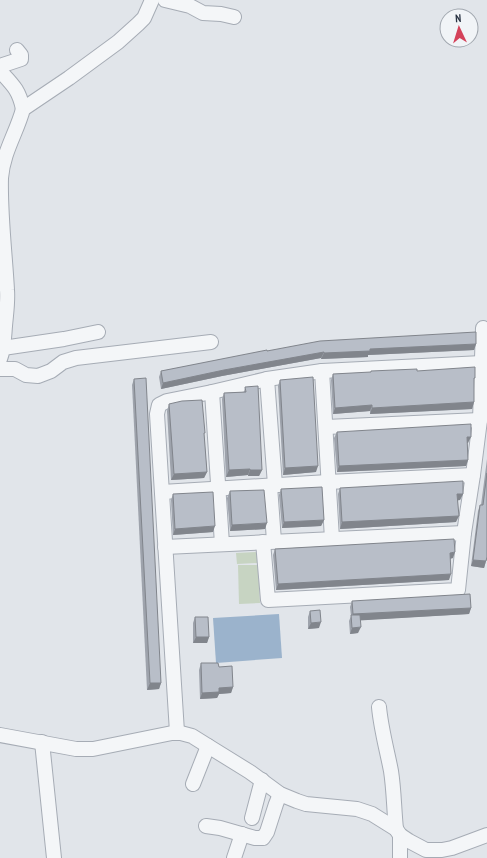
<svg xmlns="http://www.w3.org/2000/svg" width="487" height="858" font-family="'PT Sans Narrow',sans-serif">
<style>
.green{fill:#c7d4c2}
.water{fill:#9bb3cc}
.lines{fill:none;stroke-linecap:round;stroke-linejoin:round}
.minor-casing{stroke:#a6acb5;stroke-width:16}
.minor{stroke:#f4f6f8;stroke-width:14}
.wall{fill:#9ea3ac}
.shaded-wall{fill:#81858c}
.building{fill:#b8bec8;stroke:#81858c}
</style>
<rect width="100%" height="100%" fill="#e1e5ea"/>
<g class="green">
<polygon points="257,552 257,563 237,564 236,553"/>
<polygon points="238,565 258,565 260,603 239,604"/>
</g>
<polygon class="water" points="279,614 282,658 216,663 213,618"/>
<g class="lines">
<defs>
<g id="minor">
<polyline points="165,0 190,6 203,13 221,14 234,17"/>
<polyline points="0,66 21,59 21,55 17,50"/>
<path d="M0 71C13 85 19 90 23 109"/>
<polyline points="3,348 64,339 98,332"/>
<path d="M0 359C4 349 4 338 5 326 6 314 8 302 7 290 5 253 0 215 1 178 3 152 17 132 23 109L69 78 118 42 138 24 144 18 152 0"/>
<polyline points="0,369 15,369 26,375 38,376 51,371 63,362 76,358 211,342"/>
<polyline points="322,371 332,539"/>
<polyline points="267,379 275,485"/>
<polyline points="212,392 222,544"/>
<polyline points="326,427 480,420"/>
<polyline points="270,486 274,541"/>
<polyline points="162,492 328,482 473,475"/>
<polyline points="263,542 268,600 458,590 464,533 473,475 480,420 483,328"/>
<polyline points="165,547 464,533"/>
<path d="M379 707C381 729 387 750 391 771 394 790 394 810 396 829"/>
<polyline points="177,732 157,414 159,405 167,401 212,392 267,379 322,371 482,363"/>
<polyline points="0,735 76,749 93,749 177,732 192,736 208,746 250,772 280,794 297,801 306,804 357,809 372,814 396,829 400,835 409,841 426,850 442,850 452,848 487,835"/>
<polyline points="42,742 54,858"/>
<polyline points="193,784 208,746"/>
<polyline points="252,818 262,780"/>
<polyline points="206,826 220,828 255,838 263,838 267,832 276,804 280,794"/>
<polyline points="234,858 242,834"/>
<polyline points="400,858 400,835"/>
</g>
</defs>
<use href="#minor" class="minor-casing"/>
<use href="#minor" class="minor"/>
</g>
<g class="wall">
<polygon points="476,344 474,350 368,355 368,357 321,359 321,358 222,376 161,389 159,377 161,371 267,351"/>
<polygon points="417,371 474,381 474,402 472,409 370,414 370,411 333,414 331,380 333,374"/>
<polygon points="134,379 161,683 159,689 147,690 132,385"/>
<polygon points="280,380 316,472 283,475 278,386"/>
<polygon points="245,387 262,470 259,476 248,476 248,475 226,477 222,399 224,393 244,392"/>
<polygon points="169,404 204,435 207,472 204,478 171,480 167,411"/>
<polygon points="337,432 468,443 467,443 468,460 466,466 337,472 334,438"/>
<polygon points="487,459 487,557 486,561 484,568 471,566 478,511 480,505 481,505"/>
<polygon points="340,488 463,494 460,500 458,500 456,522 340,529 338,494"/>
<polygon points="281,489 324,520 321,526 282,528 279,495"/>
<polygon points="230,491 265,529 230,531 227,498"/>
<polygon points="173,494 213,532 173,535 171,500"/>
<polygon points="275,549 453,558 450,559 449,580 276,590 273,555"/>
<polygon points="352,601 471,608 469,614 360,620 358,633 350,634 349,621 351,616 350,607"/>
<polygon points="310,611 319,628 308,629 308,617"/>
<polygon points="195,617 209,637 207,643 193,643 193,623"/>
<polygon points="201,663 219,667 233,687 231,693 219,694 217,698 200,699 199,670"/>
</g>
<g class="shaded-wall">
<polygon points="476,344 474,350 368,355 368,357 321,359 324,353 370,349"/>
<polygon points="324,352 321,358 222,376 161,389 163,383 224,370"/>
<polygon points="474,402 472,409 370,414 372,408"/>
<polygon points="372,405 370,411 333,414 335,408"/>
<polygon points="467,437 471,437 468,443 465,443"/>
<polygon points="468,460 466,466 337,472 339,466"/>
<polygon points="318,466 316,472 283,475 285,468"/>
<polygon points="250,469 248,475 226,477 229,470"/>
<polygon points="250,470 262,470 259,476 248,476"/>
<polygon points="207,472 204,478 171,480 174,474"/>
<polygon points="457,494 463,494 460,500 455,501"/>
<polygon points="459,516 456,522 340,529 342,522"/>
<polygon points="324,520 321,526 282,528 284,522"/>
<polygon points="267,523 265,529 230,531 232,525"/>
<polygon points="215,526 213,532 173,535 175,529"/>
<polygon points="455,552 453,558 447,559 450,553"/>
<polygon points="473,560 486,561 484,568 471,566"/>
<polygon points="451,574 449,580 276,590 278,584"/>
<polygon points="471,608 469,614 351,621 353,614"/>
<polygon points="321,622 319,628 308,629 311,623"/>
<polygon points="361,627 358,633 350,634 352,628"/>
<polygon points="196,637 209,637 207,643 193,643"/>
<polygon points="150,683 161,683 159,689 147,690"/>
<polygon points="233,687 231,693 219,694 217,698 200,699 202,693 219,688"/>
</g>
<g class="building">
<polygon points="476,332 476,344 370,349 370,351 324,353 324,352 224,370 163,383 161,371 267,350 267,351 320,341"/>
<polygon points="475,367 475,378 474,378 474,402 372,408 372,405 335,408 333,374 371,372 371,371 417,369 417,371"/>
<polygon points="313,377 318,466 285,468 280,380"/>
<polygon points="146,378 161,683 150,683 134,379"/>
<polygon points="258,386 262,470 250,470 250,469 229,470 224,393 246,392 245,387"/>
<polygon points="202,400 205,433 204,433 207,472 174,474 169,404 182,401"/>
<polygon points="471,424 471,437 467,437 468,460 339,466 337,432"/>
<polygon points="487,473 487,557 486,561 473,560 480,505 483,505"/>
<polygon points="463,481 463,494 457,494 459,516 342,522 340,488"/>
<polygon points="322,487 324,520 284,522 281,489"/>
<polygon points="264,490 267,523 232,525 230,491"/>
<polygon points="213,492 215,526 175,529 173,494"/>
<polygon points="454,539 455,552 450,553 451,574 278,584 275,549"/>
<polygon points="470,594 471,608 353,614 352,601"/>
<polygon points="320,610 321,622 311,623 310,611"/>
<polygon points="351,615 360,615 361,627 352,628"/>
<polygon points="195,617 208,617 209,637 196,637"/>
<polygon points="201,663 218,663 219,667 232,666 233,687 219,688 219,692 202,693"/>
</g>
<g transform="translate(459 28) rotate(356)"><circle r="19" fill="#f1f4f7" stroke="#a1a7af"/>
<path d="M0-3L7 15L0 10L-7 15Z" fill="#d4425a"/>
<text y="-6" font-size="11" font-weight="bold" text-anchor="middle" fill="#293343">N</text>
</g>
</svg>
